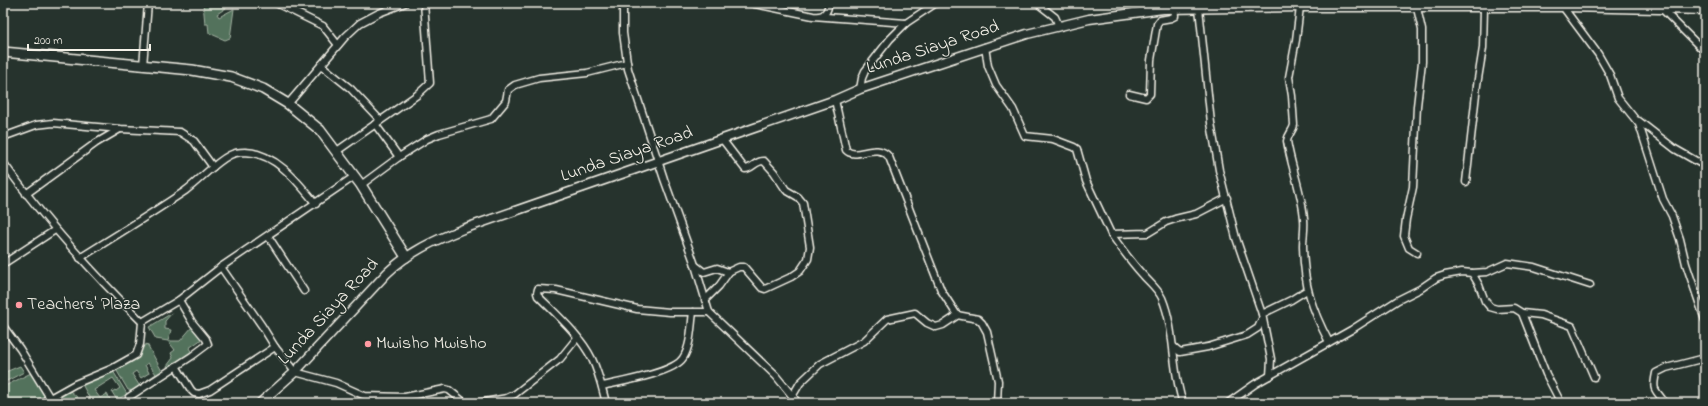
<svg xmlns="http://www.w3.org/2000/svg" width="1708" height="406" font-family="'Indie Flower',sans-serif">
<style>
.green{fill:#52725c;stroke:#a3b2a2}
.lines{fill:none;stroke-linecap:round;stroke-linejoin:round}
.minor-casing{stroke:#f4f1e8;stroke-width:9}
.major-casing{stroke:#f4f1e8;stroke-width:11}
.highway-casing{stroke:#f4f1e8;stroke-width:12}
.minor{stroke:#26332d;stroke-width:6}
.major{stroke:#26332d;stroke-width:8}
.highway{stroke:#26332d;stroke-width:9}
.poi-dot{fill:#ff9aa2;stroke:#26332d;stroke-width:1.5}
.labels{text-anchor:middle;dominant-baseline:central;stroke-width:3;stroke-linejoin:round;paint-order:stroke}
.street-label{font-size:18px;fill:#f4f1e8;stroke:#26332d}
.poi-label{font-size:18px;fill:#f4f1e8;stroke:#26332d;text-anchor:start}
</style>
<rect width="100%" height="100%" fill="#26332d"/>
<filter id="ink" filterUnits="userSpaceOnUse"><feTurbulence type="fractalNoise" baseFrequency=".025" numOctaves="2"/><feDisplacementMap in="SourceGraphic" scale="8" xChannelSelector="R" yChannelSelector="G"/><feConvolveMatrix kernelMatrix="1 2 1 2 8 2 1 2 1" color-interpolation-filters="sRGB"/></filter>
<g filter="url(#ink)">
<g class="green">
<polygon points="203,3 230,3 226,8 217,14 219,17 234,9 230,38 225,40 209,33 208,24 205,24"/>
<polygon points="172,313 165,321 165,329 171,330 168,341 180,341 192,327 202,339 189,348 192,353 168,369 167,366 173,358 171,353 175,350 168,341 156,339 149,327"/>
<polygon points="147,344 163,373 148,382 147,380 156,374 148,363 145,365 149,373 141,378 136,371 132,374 139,385 146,382 148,383 136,391 128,390 114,366"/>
<polygon points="20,366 24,372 3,383 3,373"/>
<polygon points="113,371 127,394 117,400 112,392 115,390 116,391 120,388 113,378 94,390 100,398 107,394 112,403 92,403 83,386 91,378"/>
<polygon points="31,373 46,397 38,403 3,403 3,387"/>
<polygon points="69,390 78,398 76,403 64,403 59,396"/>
</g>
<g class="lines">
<defs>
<g id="minor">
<polyline points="276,3 323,26 338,45"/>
<polyline points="623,3 623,33 628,69 664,179 694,262 709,312 776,376 798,403"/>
<polyline points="750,3 813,16 906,23"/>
<polyline points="1037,3 1055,17 1059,26"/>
<polyline points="1560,3 1598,54 1610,75 1618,98 1639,124 1663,199 1672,216 1680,239 1686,264 1705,320"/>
<path d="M1300 7 1296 40 1289 77 1292 96 1294 125C1293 131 1288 134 1287 141 1291 167 1302 192 1304 219 1305 228 1303 237 1303 246 1304 285 1311 308 1329 342"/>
<polyline points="1199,8 1211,123 1219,170 1236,238 1262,314 1271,359 1270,376"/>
<polyline points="1417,8 1422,30 1422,62 1417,106 1413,187 1406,219 1404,236 1409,248 1417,253"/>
<polyline points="1661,8 1705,52"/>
<polyline points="1675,9 1677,3"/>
<path d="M819 16C826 16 828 9 829 3"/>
<polyline points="985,47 988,66 996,85 1013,109 1025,136 1053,139 1074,147 1077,149 1086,181 1111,234 1148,233 1166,222 1175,219 1196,214 1227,198"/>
<polyline points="321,65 351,89 380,120"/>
<polyline points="143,66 148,3"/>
<polyline points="860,89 862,78 865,71 890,39 906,23 936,3"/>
<polyline points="1129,94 1146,98 1150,94 1151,60 1157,24 1160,20 1171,18 1175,16 1174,3"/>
<path d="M835 100 846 150C856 161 876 141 889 157L941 290 957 315 978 319 982 323 987 332 998 381 997 403"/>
<polyline points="288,104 345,37 360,23 379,13 405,3"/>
<polyline points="1639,121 1675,149 1705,166"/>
<polyline points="375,124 399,157"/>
<polyline points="3,137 36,125 53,123 120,129 180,132 194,141 213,167"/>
<polyline points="337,151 417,95 430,83 424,3"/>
<path d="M3 162C44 220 92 272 142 322L140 344 136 355 111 369 75 384 41 403"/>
<polyline points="1466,182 1477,85 1483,48 1484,8"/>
<polyline points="361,185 399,157 427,139 439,134 491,119 506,101 508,90 515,85 539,78 587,73 627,63"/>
<polyline points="26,194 96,143 120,129"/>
<path d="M1111 234C1121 248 1131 262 1143 275 1149 282 1158 289 1162 298 1176 332 1171 369 1183 403"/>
<polyline points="268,236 304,291"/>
<path d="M80 258C115 236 151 214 185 191 200 180 214 163 230 155 234 153 240 152 245 152 276 153 298 182 316 204"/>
<polyline points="3,264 55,230"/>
<path d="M695 265 704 272 717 268 728 272 739 267H744L762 288 765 289 791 277 800 271 808 259 810 247 803 203 798 197 786 190 774 172 764 161C756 160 752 169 745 169L722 139"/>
<polyline points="221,267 262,326 275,347 295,372 336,383 365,396 405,397 445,389 449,390 465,403"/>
<polyline points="1472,273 1487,272 1507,263 1534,267 1590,285"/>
<polyline points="705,300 719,286 729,272"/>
<polyline points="1522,313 1546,374 1561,403"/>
<polyline points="1262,314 1291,300 1307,290"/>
<polyline points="142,322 179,300 221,267 355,176"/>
<polyline points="3,326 20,349 50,398 55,403"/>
<polyline points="1174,347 1180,352 1208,347 1247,335 1258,328 1262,319"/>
<polyline points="176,366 191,390 194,393 199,394 210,390 275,347"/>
<path d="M602 386C620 382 674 373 683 358 691 346 691 326 693 312"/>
<polyline points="793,395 800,383 820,364 864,341 887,319 915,313 927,323 936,327 943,325 958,315"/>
<polyline points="129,397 192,356 208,344 206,339 192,322 179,300"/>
<polyline points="479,403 507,398 515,394 560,359 577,338"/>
<path d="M606 403C602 388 599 373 592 359 580 335 557 315 538 296L537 293 538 289 556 290 637 309 670 312H709"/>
<polyline points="1228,403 1255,384 1351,330 1398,300 1420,289 1436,278 1445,275 1462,272 1472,273 1479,285 1485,301 1490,307 1497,309 1514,308 1522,313 1541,315 1572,326 1594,377"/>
<path d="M1665 403C1655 388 1652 392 1656 373L1666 368 1705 358"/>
</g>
<path id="major" d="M260 403 295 372 387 273C409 252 435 240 463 229L835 100 860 89 1027 34 1089 19 1163 9 1304 7H1565L1705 10"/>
<polyline id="highway" points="3,52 192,70 231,77 263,89 288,104 320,130 361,185 406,257"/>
</defs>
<use href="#minor" class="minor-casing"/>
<use href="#major" class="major-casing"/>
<use href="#highway" class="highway-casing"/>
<use href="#minor" class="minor"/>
<use href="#major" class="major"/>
<use href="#highway" class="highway"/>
</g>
</g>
<g class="poi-dot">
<circle cx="19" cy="305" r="4"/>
<circle cx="368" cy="344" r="4"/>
</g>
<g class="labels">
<g class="street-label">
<text transform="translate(933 48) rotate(-18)">Lunda Siaya Road</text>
<text transform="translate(627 155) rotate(-19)">Lunda Siaya Road</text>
<text transform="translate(329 312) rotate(-47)">Lunda Siaya Road</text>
</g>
<g class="poi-label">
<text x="27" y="305">Teachers' Plaza</text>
<text x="376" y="344">Mwisho Mwisho</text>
</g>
</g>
<rect width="1708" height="406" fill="none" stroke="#26332d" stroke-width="16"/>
<rect x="8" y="8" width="1692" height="390" fill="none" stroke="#f4f1e8" stroke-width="1.5" filter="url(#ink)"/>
<path d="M28 44v6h122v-6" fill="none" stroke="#f4f1e8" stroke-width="2"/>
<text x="34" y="44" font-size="12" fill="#f4f1e8" stroke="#26332d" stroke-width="3" paint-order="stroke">200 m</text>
</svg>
